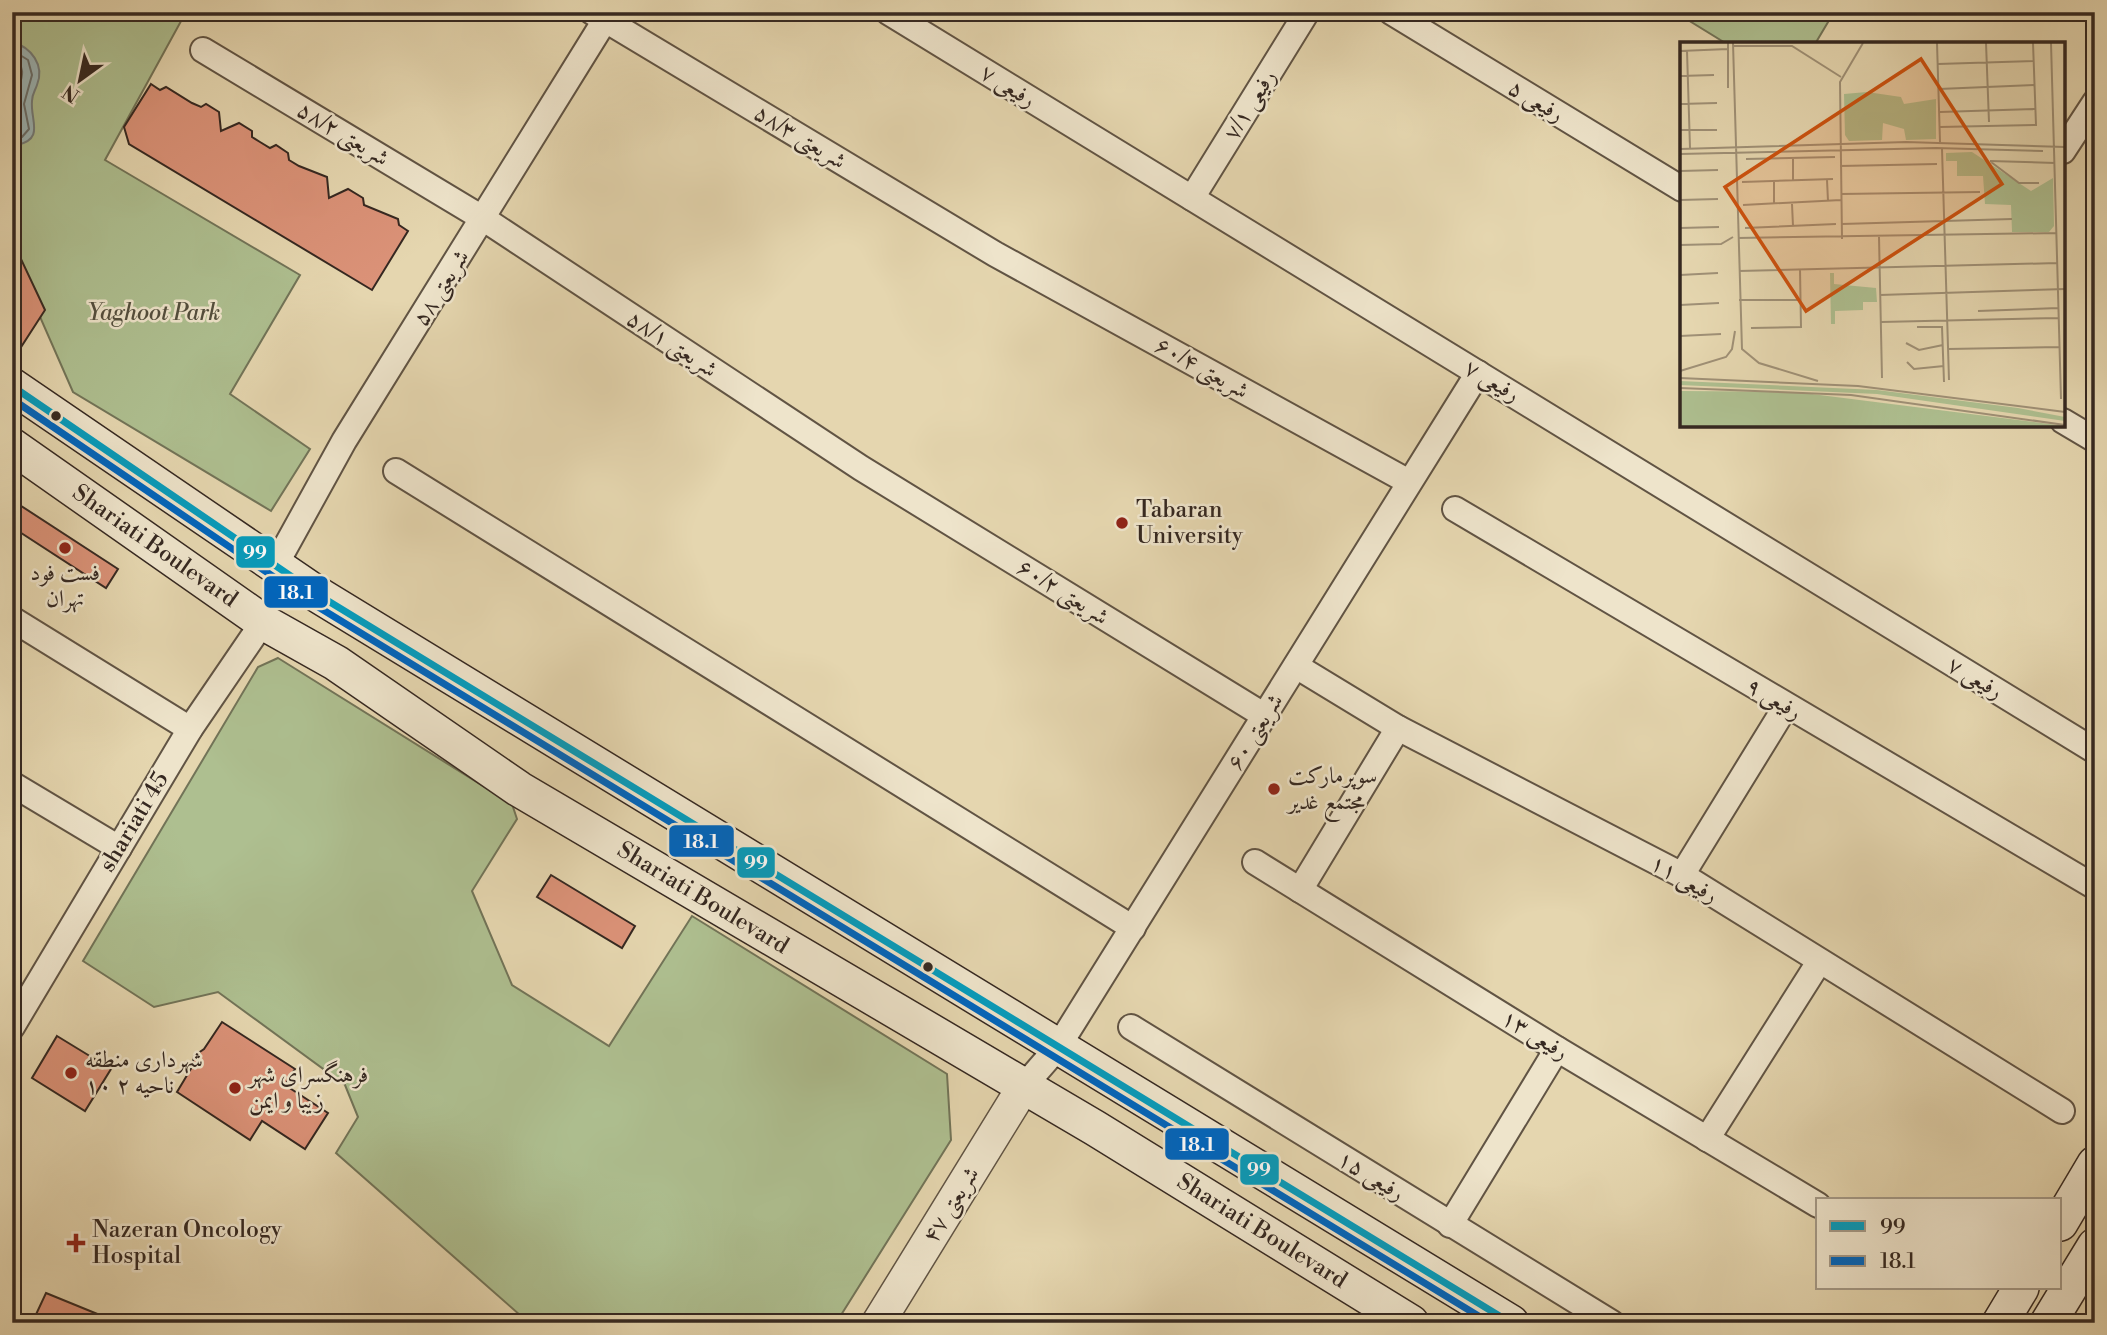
<svg xmlns="http://www.w3.org/2000/svg" width="2107" height="1335" font-family="'Libre Bodoni',Amiri,serif">
<style>
.green{fill:#aebf90;stroke:#727458;stroke-width:2}
.water{fill:#9cb6b7;stroke:#737d7b;stroke-width:2}
.lines{fill:none;stroke-linecap:round;stroke-linejoin:round}
.shore{stroke:#686f6c;stroke-width:2}
.building{fill:#db9278;stroke:#352821;stroke-width:2}
.minor-casing{stroke:#615444;stroke-width:28}
.tertiary-casing{stroke:#615444;stroke-width:35}
.secondary-casing{stroke:#352821;stroke-width:38}
.minor{stroke:#eee4cb;stroke-width:24}
.tertiary{stroke:#eee4cb;stroke-width:32}
.secondary{stroke:#eee4cb;stroke-width:35}
.bus-1-casing{stroke:#eee4cb;stroke-width:12}
.bus-2-casing{stroke:#eee4cb;stroke-width:12}
.bus-1{stroke:#059cbd;stroke-width:7}
.bus-2{stroke:#0065bd;stroke-width:7}
.bus-dot{fill:#352821;stroke:#eee4cb;stroke-width:2.5}
.poi-dot{fill:#8f2418;stroke:#eee4cb;stroke-width:2.5}
.labels{text-anchor:middle;dominant-baseline:central;stroke-width:5;stroke-linejoin:round;paint-order:stroke}
.street-label{font-size:23px;fill:#352821;stroke:#eee4cb}
.park-label{font-size:23px;font-style:italic;fill:#534e3d;stroke:#eee4cb}
.poi-label{font-size:23px;fill:#352821;stroke:#eee4cb;text-anchor:start}
.inset-road{fill:none;stroke:#9f9076;stroke-width:2}
.view{fill:#cd520f;fill-opacity:0.15;stroke:#cd520f;stroke-width:3.5}
.inset-edge{fill:none;stroke:#352821;stroke-width:3.5}
.line-badge{stroke:#eee4cb;stroke-width:2.5}
.badge-label{font-size:19px;text-anchor:middle;font-weight:bold;fill:#fff}
</style>
<rect width="100%" height="100%" fill="#e5d6af"/>
<filter id="stains"><feTurbulence type="fractalNoise" baseFrequency=".00286" numOctaves="4"/><feColorMatrix values="0 0 0 0 .2 0 0 0 0 .09 0 0 0 0 .02 0 0 0 .5 -.17"/></filter>
<radialGradient id="worn" r=".72"><stop offset=".6" stop-color="#630" stop-opacity="0"/><stop offset="1" stop-color="#630" stop-opacity=".3"/></radialGradient>
<g class="green">
<polygon points="12,12 186,12 105,160 300,275 230,394 310,449 271,511 73,392 12,253"/>
<polygon points="1675,12 1834,12 1815,44 1727,44"/>
<polygon points="278,658 512,804 517,819 472,891 512,985 609,1046 692,916 947,1074 951,1140 836,1323 529,1323 336,1153 358,1117 345,1085 218,992 154,1007 83,961 258,667"/>
</g>
<path class="water" d="M12 42C31 47 45 65 37 85 35 91 32 94 32 101 30 120 45 139 17 145L12 144Z"/>
<g class="lines">
<g class="shore">
<polyline points="12,50 28,60 32,75 24,104 29,129 22,137 12,137"/>
<path d="M12 59C33 69 15 87 15 103 15 111 18 119 20 126L12 129"/>
</g>
</g>
<g class="building">
<polygon points="151,84 160,90 166,87 192,103 201,107 206,104 219,112 221,131 239,123 252,131 252,137 260,142 270,148 276,145 288,153 289,160 299,166 327,177 329,198 348,189 363,198 364,205 398,219 399,225 408,231 372,290 129,144 124,127"/>
<polygon points="12,240 45,310 12,361"/>
<polygon points="12,500 118,569 106,588 12,527"/>
<polygon points="551,875 635,926 622,948 537,897"/>
<polygon points="222,1022 295,1069 285,1085 328,1113 305,1149 262,1121 250,1140 177,1092 192,1067 194,1056 204,1049"/>
<polygon points="57,1036 111,1069 85,1111 32,1078"/>
<polygon points="46,1293 117,1322 117,1323 32,1323"/>
</g>
<g class="lines">
<defs>
<g id="minor">
<polyline points="592,12 995,254 1409,482"/>
<polyline points="888,12 2095,751"/>
<polyline points="1391,12 1682,189"/>
<polyline points="203,50 484,219 861,468 1265,716"/>
<polyline points="2063,151 2095,102"/>
<polyline points="1192,198 1307,12"/>
<polyline points="2063,421 2095,440"/>
<polyline points="396,471 1133,928"/>
<polyline points="1455,509 2095,887"/>
<polyline points="275,566 344,441 610,12"/>
<polyline points="12,619 190,729"/>
<polyline points="1296,666 1398,728 1682,875 2062,1111"/>
<polyline points="12,784 119,848"/>
<polyline points="1255,862 1557,1049 1818,1205"/>
<polyline points="1682,875 1786,706"/>
<polyline points="1300,890 1398,728"/>
<polyline points="12,1027 190,729 263,622"/>
<polyline points="1131,1027 1612,1323"/>
<polyline points="1024,1086 1058,1047 1478,373"/>
<polyline points="1707,1139 1819,962"/>
<polyline points="1450,1225 1557,1049"/>
</g>
<polyline id="tertiary" points="878,1323 1024,1086"/>
<g id="secondary">
<polyline points="12,386 320,596 1511,1323"/>
<polyline points="12,446 263,622 336,663 519,789 1095,1128 1411,1323"/>
<polyline points="2060,1223 2095,1164"/>
<polyline points="2000,1323 2021,1288"/>
<polyline points="2048,1323 2095,1246"/>
</g>
</defs>
<use href="#minor" class="minor-casing"/>
<use href="#tertiary" class="tertiary-casing"/>
<use href="#secondary" class="secondary-casing"/>
<use href="#minor" class="minor"/>
<use href="#tertiary" class="tertiary"/>
<use href="#secondary" class="secondary"/>
<defs>
<polyline id="bus-1" points="12,386 320,596 1511,1323"/>
<polyline id="bus-2" points="12,399 315,605 1490,1323"/>
</defs>
<use href="#bus-1" class="bus-1-casing"/>
<use href="#bus-2" class="bus-2-casing"/>
<use href="#bus-1" class="bus-1"/>
<use href="#bus-2" class="bus-2"/>
</g>
<g class="bus-dot">
<circle cx="56" cy="416" r="6"/>
<circle cx="928" cy="967" r="6"/>
</g>
<g class="poi-dot">
<circle cx="1122" cy="523" r="7"/>
<circle cx="65" cy="548" r="7"/>
<circle cx="1274" cy="789" r="7"/>
<circle cx="71" cy="1073" r="7"/>
<circle cx="235" cy="1088" r="7"/>
<path d="M72.5 1232.5h7v7h7v7h-7v7h-7v-7h-7v-7h7z"/>
</g>
<g class="labels">
<g class="street-label">
<text transform="translate(1008 86) rotate(32)">رفیعی ۷</text>
<text transform="translate(1536 101) rotate(31)">رفیعی ۵</text>
<text transform="translate(1250 105) rotate(-58)">رفیعی ۷/۱</text>
<text transform="translate(343 134) rotate(31)">شریعتی ۵۸/۲</text>
<text transform="translate(800 137) rotate(31)">شریعتی ۵۸/۳</text>
<text transform="translate(441 288) rotate(-58)">شریعتی ۵۸</text>
<text transform="translate(672 344) rotate(33)">شریعتی ۵۸/۱</text>
<text transform="translate(1202 368) rotate(29)">شریعتی ۶۰/۴</text>
<text transform="translate(1492 381) rotate(31)">رفیعی ۷</text>
<text transform="translate(155 546) rotate(35)">Shariati Boulevard</text>
<text transform="translate(1063 592) rotate(32)">شریعتی ۶۰/۲</text>
<text transform="translate(1975 678) rotate(31)">رفیعی ۷</text>
<text transform="translate(1774 699) rotate(31)">رفیعی ۹</text>
<text transform="translate(1255 732) rotate(-58)">شریعتی ۶۰</text>
<text transform="translate(134 822) rotate(-59)">shariati 45</text>
<text transform="translate(1684 879) rotate(30)">رفیعی ۱۱</text>
<text transform="translate(703 898) rotate(31)">Shariati Boulevard</text>
<text transform="translate(1535 1035) rotate(32)">رفیعی ۱۳</text>
<text transform="translate(1371 1176) rotate(32)">رفیعی ۱۵</text>
<text transform="translate(951 1205) rotate(-58)">شریعتی ۴۷</text>
<text transform="translate(1262 1231) rotate(32)">Shariati Boulevard</text>
</g>
<g class="park-label">
<text x="154" y="313">Yaghoot Park</text>
</g>
<g class="poi-label">
<text x="1136" y="510">Tabaran<tspan x="1136" dy="26">University</tspan></text>
<text x="65" y="573" text-anchor="middle">فست فود<tspan x="65" dy="26">تهران</tspan></text>
<text x="1288" y="776">سوپرمارکت<tspan x="1288" dy="26">مجتمع غدیر</tspan></text>
<text x="85" y="1060">شهرداری منطقه<tspan x="85" dy="26">۱۰ ناحیه ۲</tspan></text>
<text x="249" y="1075">فرهنگسرای شهر<tspan x="249" dy="26">زیبا و ایمن</tspan></text>
<text x="92" y="1230">Nazeran Oncology<tspan x="92" dy="26">Hospital</tspan></text>
</g>
</g>
<g transform="translate(1680 42)">
<rect width="385" height="385" fill="#e5d6af"/>
<path d="M187 50 221 55 224 62 256 57V97L226 98 224 87 203 81 202 98 169 99 165 93 164 52ZM292 110 351 149 373 136 374 184 369 190H332L331 163 305 162 303 134H277V119H266V111ZM150 231H154V242L196 246 197 260H183V268L155 269V282H151ZM0 339 197 348 338 366 385 375V379L197 352 0 343ZM0 349 116 350 385 384H0Z" fill="#aebf90"/>
<path class="inset-road" d="M48 1V46M53 1 62 307 79 321 138 339M257 1 260 100M306 1 309 80M371 1 381 357M54 4H112L161 35M0 9 48 7M7 9 10 106M258 22 354 19M0 34 34 33M259 47 355 43M0 62 37 61M260 70 355 67M260 85 356 83 353 1M0 88H37M0 107 226 100 385 105M262 107 269 338M0 112 256 106 363 109M113 115V138M66 117 155 115M310 119 375 121M311 120 339 141H359M160 124 257 122M0 129 38 128M147 138 148 159M94 139V162M62 140 153 137M161 152 300 150M0 158 38 157M112 162 113 184M63 163 161 158M162 182 332 177M0 186 39 185M65 186 156 182M199 195 202 336M58 196 376 191M162 197 160 40 183 1M0 203 41 202 53 195M59 229 377 221M0 233 38 231M200 253 385 247M59 258H121M0 263 39 261M298 269 378 266M201 280 379 276M237 285H262L264 340M71 286 121 285 120 227M0 294 41 292M226 301 239 308 263 303M268 307 379 305M227 320 234 327 264 324M0 329 46 315 52 307 55 289M0 336 178 344 385 370M0 346 171 353 385 383"/>
<path class="view" d="M241 17 322 142 126 269 45 145Z"/>
<rect width="385" height="385" class="inset-edge"/>
</g>
<g class="line-badge">
<rect x="235" y="535" width="41" height="34" rx="7" fill="#059cbd"/>
<rect x="263" y="575" width="66" height="34" rx="7" fill="#0065bd"/>
<rect x="668" y="824" width="67" height="34" rx="7" fill="#0065bd"/>
<rect x="736" y="846" width="40" height="33" rx="7" fill="#059cbd"/>
<rect x="1164" y="1127" width="66" height="34" rx="7" fill="#0065bd"/>
<rect x="1239" y="1153" width="41" height="33" rx="7" fill="#059cbd"/>
</g>
<g class="badge-label">
<text x="255" y="559">99</text>
<text x="296" y="599">18.1</text>
<text x="701" y="848">18.1</text>
<text x="756" y="869">99</text>
<text x="1197" y="1151">18.1</text>
<text x="1259" y="1176">99</text>
</g>
<rect width="2107" height="1335" fill="none" stroke="#e5d6af" stroke-width="42"/>
<rect x="14" y="14" width="2079" height="1307" fill="none" stroke="#352821" stroke-width="3.5"/>
<rect x="21" y="21" width="2065" height="1293" fill="none" stroke="#352821" stroke-width="2"/>
<rect x="1816" y="1198" width="245" height="91" fill="#eee4cb" stroke="#a49987" stroke-width="2"/>
<rect x="1830" y="1221" width="35" height="10" fill="#059cbd" stroke="#a49987" stroke-width="2"/>
<text x="1880" y="1234" font-size="21" fill="#352821">99</text>
<rect x="1830" y="1256" width="35" height="10" fill="#0065bd" stroke="#a49987" stroke-width="2"/>
<text x="1880" y="1268" font-size="21" fill="#352821">18.1</text>
<g transform="translate(80 80) rotate(213)" stroke="#eee4cb" stroke-width="5" paint-order="stroke">
<path d="M0-5L12 26L0 18L-12 26Z" fill="#352821"/>
<text y="-10" font-size="19" font-weight="bold" text-anchor="middle" fill="#352821">N</text>
</g>
<rect width="100%" height="100%" filter="url(#stains)"/>
<rect width="100%" height="100%" fill="url(#worn)"/>
</svg>
